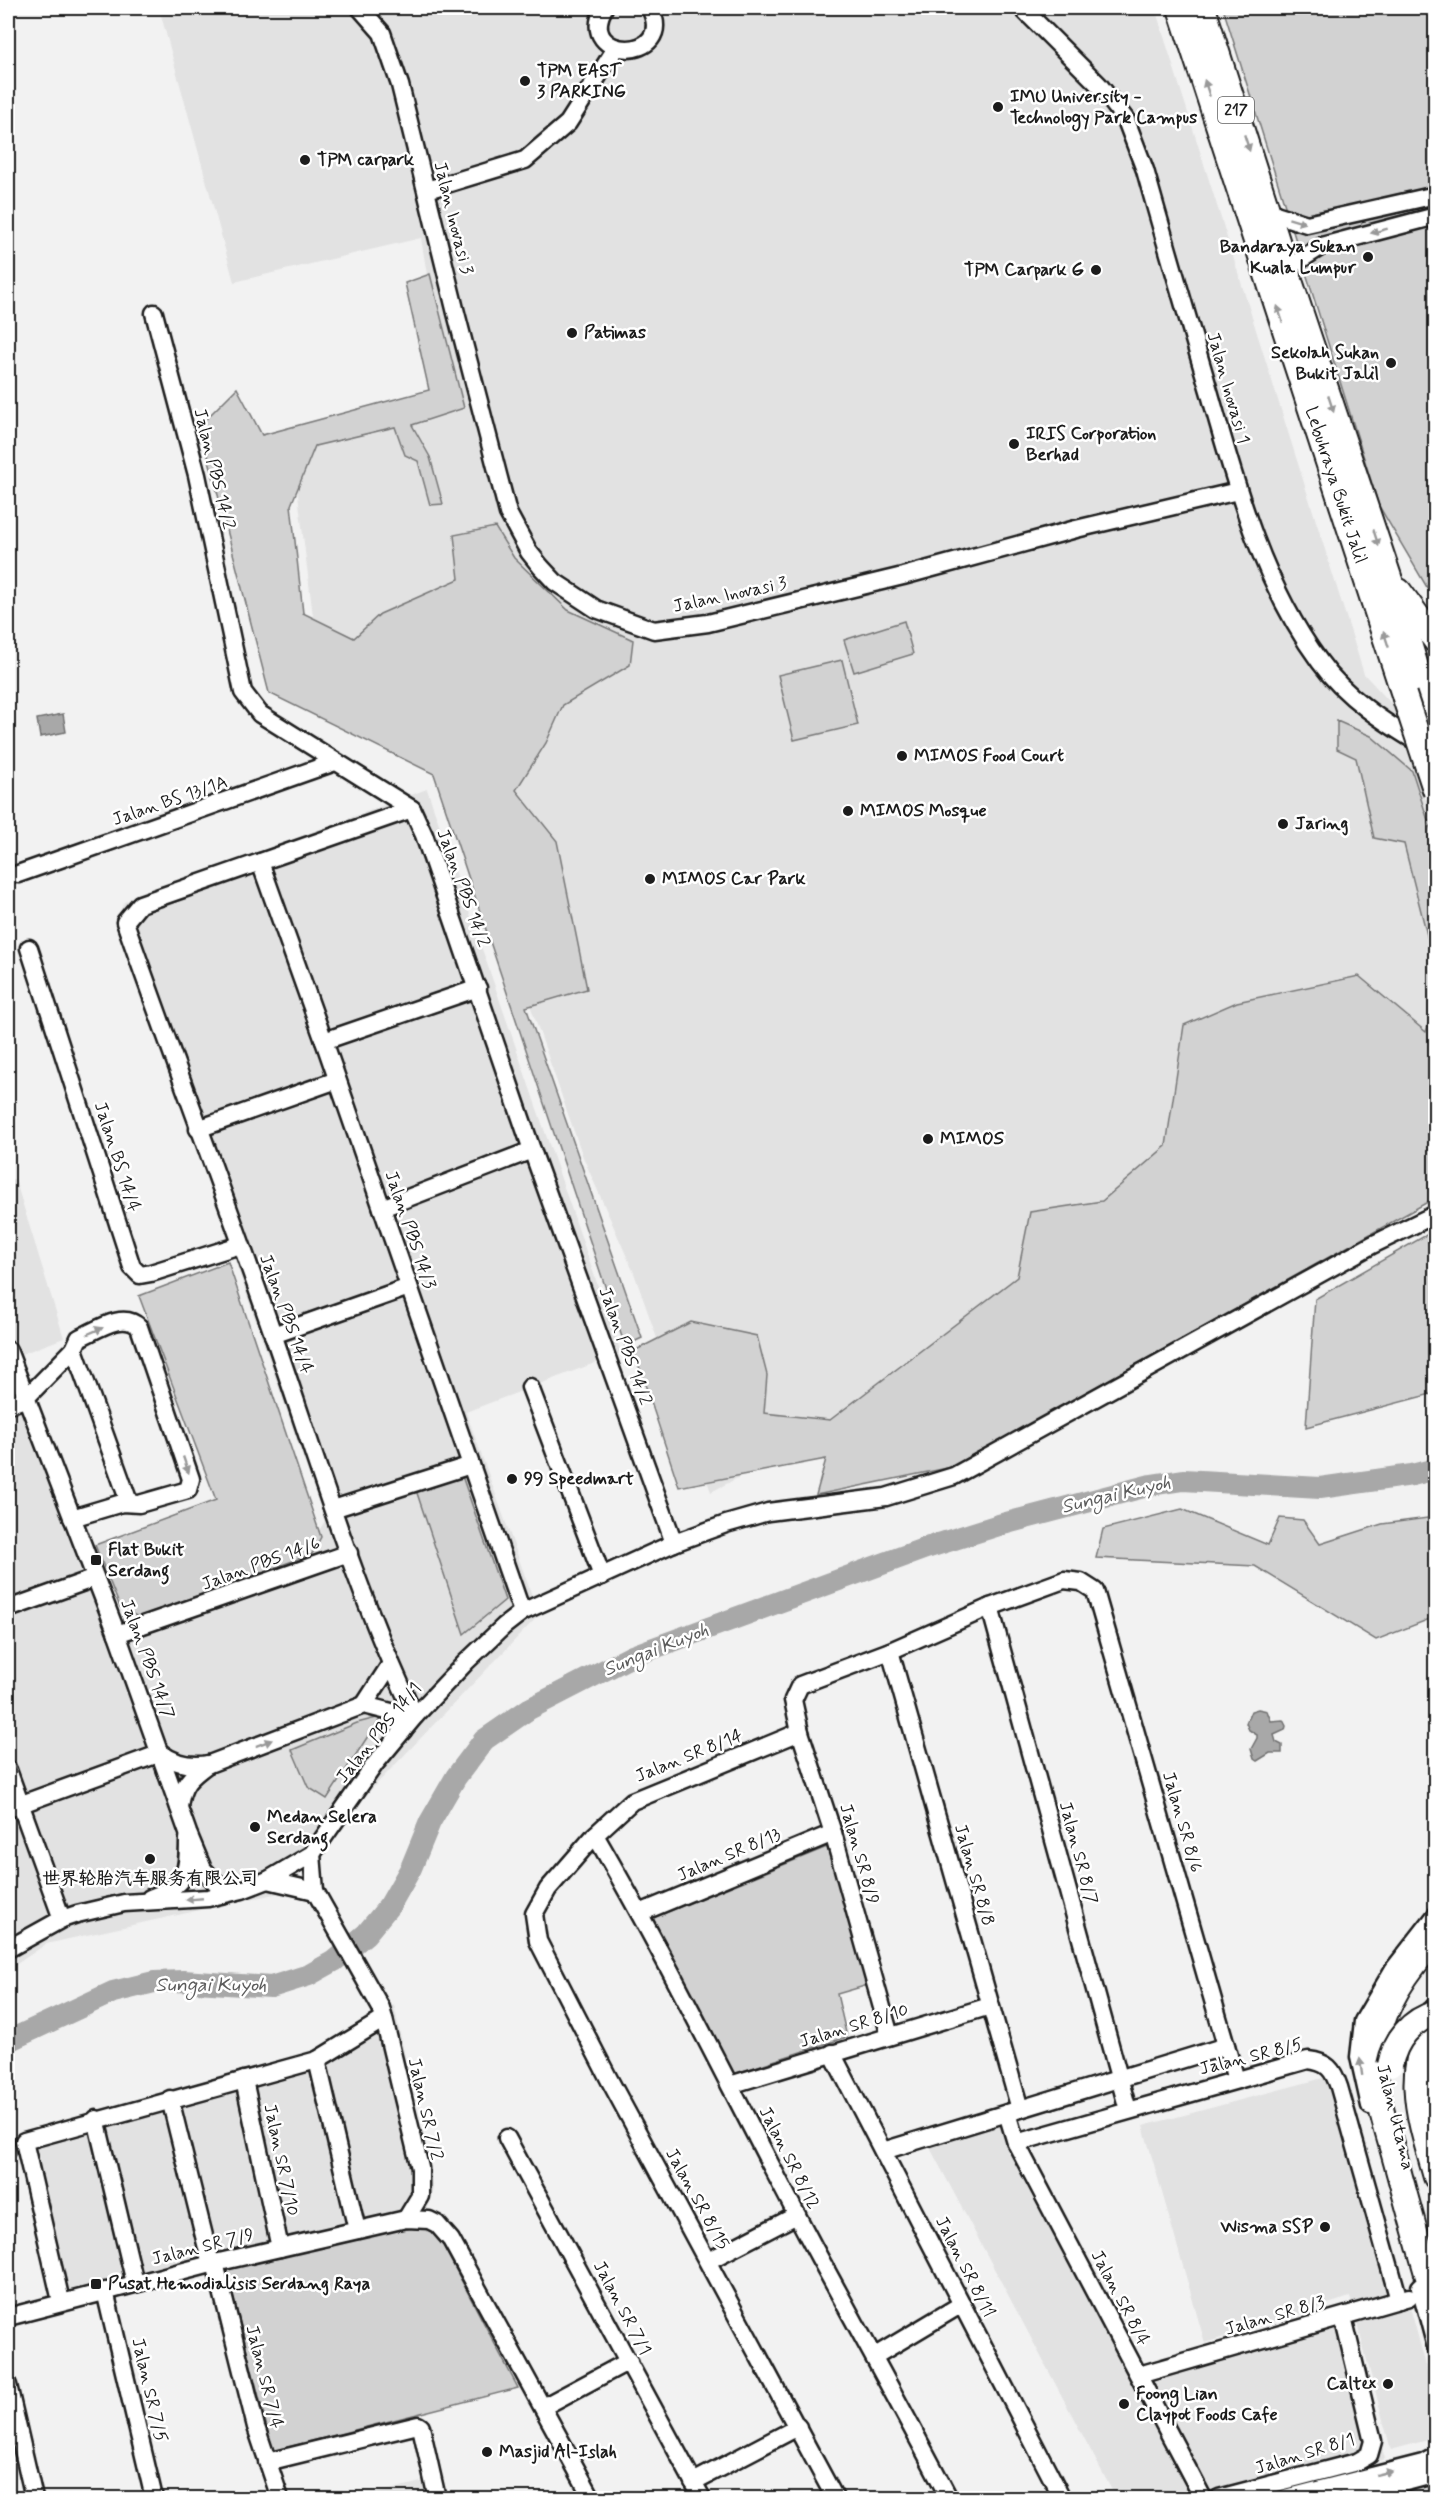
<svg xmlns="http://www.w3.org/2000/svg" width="1443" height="2506" font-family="Mynerve,'LXGW WenKai TC',sans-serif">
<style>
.built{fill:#e2e2e2}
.green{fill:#d2d2d2;stroke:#777;stroke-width:1.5}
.water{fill:#a8a8a8;stroke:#707070;stroke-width:1.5}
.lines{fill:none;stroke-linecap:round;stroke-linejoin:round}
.river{stroke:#a8a8a8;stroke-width:22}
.minor-casing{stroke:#1c1c1c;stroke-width:21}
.highway-casing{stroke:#1c1c1c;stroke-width:28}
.minor{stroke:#fff;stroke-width:16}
.highway{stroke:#fff;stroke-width:24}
.highway-bridge-casing{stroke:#1c1c1c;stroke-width:28;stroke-linecap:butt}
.highway-bridge{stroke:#fff;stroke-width:24}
.oneway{fill:#999}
.poi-dot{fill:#1c1c1c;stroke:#fff;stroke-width:2}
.labels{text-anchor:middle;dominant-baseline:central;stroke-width:5;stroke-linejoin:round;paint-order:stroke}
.shield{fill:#fff;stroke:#606060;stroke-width:1.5}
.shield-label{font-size:16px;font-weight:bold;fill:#1c1c1c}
.poi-label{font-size:18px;font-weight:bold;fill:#1c1c1c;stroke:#fff;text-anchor:start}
.street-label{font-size:18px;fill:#1c1c1c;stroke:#fff}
.water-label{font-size:20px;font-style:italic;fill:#5b5b5b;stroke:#fff}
</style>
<rect width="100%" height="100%" fill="#f2f2f2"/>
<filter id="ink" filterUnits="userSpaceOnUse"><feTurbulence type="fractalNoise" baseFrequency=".0167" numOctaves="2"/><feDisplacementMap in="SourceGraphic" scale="12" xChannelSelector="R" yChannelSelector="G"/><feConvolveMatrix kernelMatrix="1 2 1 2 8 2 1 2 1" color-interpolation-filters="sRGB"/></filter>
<g filter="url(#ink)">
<g class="built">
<polygon points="159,8 1155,8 1364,674 1400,713 1435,733 1435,1171 934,1374 711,1492 634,1273 583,1157 449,772 322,689 292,446 448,403 421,238 234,282"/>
<polygon points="427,789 621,1353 466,1412 539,1615 314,1849 292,1890 46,1944 8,1970 8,1384 19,1380 121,1623 306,1551 325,1521 117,919 124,902"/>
<polygon points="15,1179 64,1338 8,1359 8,1180"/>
<polygon points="394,2005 433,2188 424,2217 60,2307 17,2133 306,2055"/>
<polygon points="1327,2077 1393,2307 1409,2303 1435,2399 1435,2438 1391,2450 1350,2297 1205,2343 1143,2126"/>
<polygon points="1003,2124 1199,2498 1116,2498 929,2146"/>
<polygon points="1346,2312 1385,2459 1239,2498 1207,2498 1147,2369"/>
<polygon points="433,2479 438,2498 357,2498"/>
<polygon points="1435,2481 1435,2498 1376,2498"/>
</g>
<g class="green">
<polygon points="1223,8 1435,8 1435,601 1379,506"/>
<polygon points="430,274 464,408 412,425 430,457 443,504 430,505 418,461 405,455 395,427 315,446 291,505 303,613 354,638 380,614 459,579 454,535 495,527 514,558 568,610 633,640 630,665 563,705 546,743 516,790 557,841 587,989 526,1007 642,1338 625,1346 434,774 269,693 200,425 237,388 262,435 429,390 405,283"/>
<polygon points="904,621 913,654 854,672 844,640"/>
<polygon points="842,660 858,725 794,740 778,675"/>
<polygon points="1337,721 1371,736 1412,771 1435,842 1435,1198 952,1467 816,1495 826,1459 679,1487 634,1351 691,1322 757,1336 767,1375 764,1413 830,1420 1017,1277 1030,1212 1102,1201 1166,1146 1184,1025 1237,1002 1359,976 1426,1032 1435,1005 1431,951 1404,844 1374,838 1356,758 1337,749"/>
<polygon points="1435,1230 1435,1393 1306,1427 1315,1299"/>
<polygon points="228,1262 321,1537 312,1554 138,1617 120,1607 95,1545 216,1500 139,1296"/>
<polygon points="462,1476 505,1600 464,1634 416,1490"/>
<polygon points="1182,1509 1268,1545 1280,1518 1303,1520 1320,1544 1382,1524 1435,1517 1435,1617 1376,1640 1255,1566 1096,1558 1103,1529"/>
<polygon points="384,1716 370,1733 327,1799 308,1787 292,1750 357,1723"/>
<polygon points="827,1847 868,1985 837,1994 847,2037 733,2074 653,1918"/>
<polygon points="412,2226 436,2232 518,2388 273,2451 226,2269"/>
</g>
<g class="water">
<polygon points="63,714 66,732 40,737 37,719"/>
<polygon points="1258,1709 1267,1711 1271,1721 1283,1720 1286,1726 1285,1730 1274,1735 1276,1742 1282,1745 1282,1753 1270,1753 1257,1761 1254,1759 1251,1749 1257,1738 1257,1735 1249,1730 1246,1723 1251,1711"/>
</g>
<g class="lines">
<polyline class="river" points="8,2041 113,1992 154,1982 183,1981 271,1987 309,1975 334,1961 366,1934 390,1905 411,1868 430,1822 456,1777 484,1740 529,1709 632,1656 926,1548 999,1525 1151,1485 1183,1480 1320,1488 1412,1475 1436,1469"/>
<defs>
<g id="minor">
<polyline points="360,8 382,33 400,85 456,313 508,513 529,552 541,567 555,582 596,609 654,630 708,623 903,576 1076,529 1238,491"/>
<path d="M604 8C575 62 678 63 650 8"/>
<path d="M1022 8 1099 85 1126 120 1145 170C1166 245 1188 319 1210 394 1236 486 1262 583 1320 662 1345 697 1385 723 1422 745"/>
<polyline points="427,190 525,160 568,123 616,48"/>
<polyline points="1269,212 1307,224 1436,195"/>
<polyline points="1286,269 1322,246 1436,216"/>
<polyline points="154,313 197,475 243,692 260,714 412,809 424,835 532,1150 674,1543"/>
<path d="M412 809 140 904 125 922C174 1061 226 1198 274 1337 318 1464 357 1595 415 1716"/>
<polyline points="260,862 324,1041 522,1612"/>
<polyline points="18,874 335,762"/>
<polyline points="29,948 132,1267 140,1275 151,1273 240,1245"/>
<polyline points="324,1041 478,988"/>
<polyline points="198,1129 337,1080"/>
<polyline points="382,1208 532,1150"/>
<polyline points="273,1335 409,1287"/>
<polyline points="74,1349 129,1502"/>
<polyline points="8,1350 117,1634 188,1833 203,1869 217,1884 238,1889"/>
<polyline points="530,1387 602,1576"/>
<path d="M8 1405 25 1399 74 1349 79 1338C97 1330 123 1311 139 1327L191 1479 188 1490 139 1504 122 1503 72 1518"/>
<polyline points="333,1509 471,1465"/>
<polyline points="990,1607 1128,2110"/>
<polyline points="8,1609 95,1578"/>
<polyline points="117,1634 349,1553"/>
<polyline points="890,1651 1020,2109"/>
<polyline points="364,1705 390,1665"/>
<polyline points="800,1732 632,1801 595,1835 548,1889 534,1914 538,1941 610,2081 835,2498"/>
<path d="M161 1753C175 1764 191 1767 209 1764L364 1705 395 1713 400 1719 403 1731"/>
<polyline points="8,1770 62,1919"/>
<path d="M179 1807C182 1784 189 1778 208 1764"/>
<polyline points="8,1809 161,1753"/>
<path d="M595 1835C675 1972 743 2115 818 2255 862 2336 907 2417 949 2498"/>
<polyline points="312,1854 315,1891 381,2008 384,2019 420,2168 420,2196 406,2219"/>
<polyline points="268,1880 315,1891"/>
<path d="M150 1898C186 1885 188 1874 188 1839"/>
<polyline points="640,1913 833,1833"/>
<polyline points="8,1949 62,1919 77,1914 124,1903 208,1898 242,1890 268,1880 312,1854 375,1764 415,1716 466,1662 504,1626 522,1612 674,1543 726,1524 768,1512 886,1497 954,1476 1372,1245 1436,1214"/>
<polyline points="890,2036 833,1833 800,1732 793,1700 800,1685 890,1651 990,1607 1064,1580 1081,1582 1095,1591 1236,2080"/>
<polyline points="832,2053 1062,2498"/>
<polyline points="317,2060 357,2230"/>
<polyline points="244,2080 280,2248"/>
<polyline points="730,2085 990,2006"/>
<polyline points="170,2099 211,2264"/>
<polyline points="1370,2106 1359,2057 1363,2021 1393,1970 1436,1915"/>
<polyline points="1007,2113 1016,2143 1203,2498"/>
<polyline points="96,2119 135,2283"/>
<polyline points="507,2138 702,2498"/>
<path d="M1016 2143 1308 2060C1327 2062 1333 2069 1339 2087L1399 2300"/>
<polyline points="883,2151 1226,2046"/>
<polyline points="708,2261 797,2215"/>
<polyline points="215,2263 256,2427 280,2498"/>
<polyline points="1420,2287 1436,2347"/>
<polyline points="105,2291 154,2498"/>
<polyline points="61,2301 24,2141 317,2060 384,2019"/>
<polyline points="8,2317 215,2263 406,2219 429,2220 437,2224 451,2240 592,2498"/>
<polyline points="875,2356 962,2304"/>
<polyline points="1139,2375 1409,2297"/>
<polyline points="8,2385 34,2498"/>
<polyline points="543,2407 629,2361"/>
<polyline points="267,2462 418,2425 421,2427 437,2498"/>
<polyline points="693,2482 798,2427"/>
<polyline points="1219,2498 1357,2462 1369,2455 1373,2441 1343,2317"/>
<polyline points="1286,2498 1423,2463 1436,2456"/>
<polyline points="1346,2498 1436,2474"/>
</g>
<g id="highway">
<path id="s1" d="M1180 8 1404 695"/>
<polyline points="1203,8 1286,269 1391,583 1436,734"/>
<polyline points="1399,591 1436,641"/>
<path d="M1436 1939C1406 1971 1379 2010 1375 2055 1373 2091 1387 2128 1396 2162 1409 2210 1422 2257 1436 2304"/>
<path d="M1436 2010C1403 2074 1418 2113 1436 2177"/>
<polyline points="1436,2059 1433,2078 1436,2113"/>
</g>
</defs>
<use href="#minor" class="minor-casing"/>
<use href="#highway" class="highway-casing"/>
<use href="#minor" class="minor"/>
<use href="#highway" class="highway"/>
<defs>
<g id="highway-bridge">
<polyline points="1404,695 1436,792"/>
<path d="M1390 2065C1395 2040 1411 2020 1436 2013"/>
</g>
</defs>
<use href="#highway-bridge" class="highway-bridge-casing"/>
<use href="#highway-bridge" class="highway-bridge"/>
</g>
<defs><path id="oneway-solid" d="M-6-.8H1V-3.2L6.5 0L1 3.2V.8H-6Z" transform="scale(1.5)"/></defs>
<g class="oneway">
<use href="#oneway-solid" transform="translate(1207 88) rotate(-108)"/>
<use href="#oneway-solid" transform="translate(1247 143) rotate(72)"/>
<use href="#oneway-solid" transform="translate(1297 221) rotate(17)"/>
<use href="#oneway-solid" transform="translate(1379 231) rotate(165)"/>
<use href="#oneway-solid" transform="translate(1280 314) rotate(-108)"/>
<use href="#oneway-solid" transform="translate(1331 404) rotate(72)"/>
<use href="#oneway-solid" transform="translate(1376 538) rotate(72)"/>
<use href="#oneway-solid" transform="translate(1386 639) rotate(-108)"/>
<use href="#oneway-solid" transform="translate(95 1331) rotate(-23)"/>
<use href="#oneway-solid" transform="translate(186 1465) rotate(71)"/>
<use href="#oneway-solid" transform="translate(264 1743) rotate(-21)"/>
<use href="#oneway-solid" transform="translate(194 1899) rotate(175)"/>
<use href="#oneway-solid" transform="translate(1361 2067) rotate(-98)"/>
<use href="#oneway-solid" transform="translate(1384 2473) rotate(-14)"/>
</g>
</g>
<g class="poi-dot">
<circle cx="525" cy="81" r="6"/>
<circle cx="998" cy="107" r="6"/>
<circle cx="305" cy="160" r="6"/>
<circle cx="1368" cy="257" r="6"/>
<circle cx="1096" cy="270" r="6"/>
<circle cx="572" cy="333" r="6"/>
<circle cx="1391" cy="363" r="6"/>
<circle cx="1014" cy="444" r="6"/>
<circle cx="902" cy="756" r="6"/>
<circle cx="848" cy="811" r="6"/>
<circle cx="1283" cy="824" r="6"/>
<circle cx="650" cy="879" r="6"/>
<circle cx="928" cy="1139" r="6"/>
<circle cx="512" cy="1479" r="6"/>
<rect x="90" y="1554" width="12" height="12" rx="3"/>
<circle cx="255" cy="1827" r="6"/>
<circle cx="150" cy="1859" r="6"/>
<circle cx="1325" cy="2227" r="6"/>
<rect x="90" y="2278" width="12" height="12" rx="3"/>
<circle cx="1388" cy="2384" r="6"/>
<circle cx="1124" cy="2404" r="6"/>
<circle cx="487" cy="2452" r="6"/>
</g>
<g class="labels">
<rect class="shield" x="1218" y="97" width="36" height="26" rx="4.5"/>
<g class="shield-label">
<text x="1236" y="110">217</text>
</g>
<g class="poi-label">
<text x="537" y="71">TPM EAST<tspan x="537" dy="21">3 PARKING</tspan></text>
<text x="1010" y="97">IMU University -<tspan x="1010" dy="21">Technology Park Campus</tspan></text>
<text x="317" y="160">TPM carpark</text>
<text x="1356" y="247" text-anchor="end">Bandaraya Sukan<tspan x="1356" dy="21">Kuala Lumpur</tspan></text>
<text x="1084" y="270" text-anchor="end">TPM Carpark G</text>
<text x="584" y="333">Patimas</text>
<text x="1379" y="353" text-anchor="end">Sekolah Sukan<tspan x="1379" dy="21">Bukit Jalil</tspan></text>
<text x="1026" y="434">IRIS Corporation<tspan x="1026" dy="21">Berhad</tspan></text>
<text x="914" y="756">MIMOS Food Court</text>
<text x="860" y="811">MIMOS Mosque</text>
<text x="1295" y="824">Jaring</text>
<text x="662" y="879">MIMOS Car Park</text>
<text x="940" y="1139">MIMOS</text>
<text x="524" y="1479">99 Speedmart</text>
<text x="108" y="1550">Flat Bukit<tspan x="108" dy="21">Serdang</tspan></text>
<text x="267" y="1817">Medan Selera<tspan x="267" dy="21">Serdang</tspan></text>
<text x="150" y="1879" text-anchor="middle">世界轮胎汽车服务有限公司</text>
<text x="1313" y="2227" text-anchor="end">Wisma SSP</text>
<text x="108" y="2284">Pusat Hemodialisis Serdang Raya</text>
<text x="1376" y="2384" text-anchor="end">Caltex</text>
<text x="1136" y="2394">Foong Lian<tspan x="1136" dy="21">Claypot Foods Cafe</tspan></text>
<text x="499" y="2452">Masjid Al-Islah</text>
</g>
<g class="street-label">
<text transform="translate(453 218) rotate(76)">Jalan Inovasi 3</text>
<text transform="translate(1228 388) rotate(74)">Jalan Inovasi 1</text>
<text transform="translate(214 469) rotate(76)">Jalan PBS 14/2</text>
<text stroke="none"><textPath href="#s1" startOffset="502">Lebuhraya Bukit Jalil</textPath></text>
<text transform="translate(730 595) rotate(-12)">Jalan Inovasi 3</text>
<text transform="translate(170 801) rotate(-19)">Jalan BS 13/1A</text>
<text transform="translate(463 888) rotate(70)">Jalan PBS 14/2</text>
<text transform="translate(117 1157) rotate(72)">Jalan BS 14/4</text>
<text transform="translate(410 1230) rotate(71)">Jalan PBS 14/3</text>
<text transform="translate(286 1314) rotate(70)">Jalan PBS 14/4</text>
<text transform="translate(625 1346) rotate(70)">Jalan PBS 14/2</text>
<text transform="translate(261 1564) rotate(-20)">Jalan PBS 14/6</text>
<text transform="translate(147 1659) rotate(70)">Jalan PBS 14/7</text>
<text transform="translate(379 1733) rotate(-51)">Jalan PBS 14/1</text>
<text transform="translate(689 1756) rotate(-22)">Jalan SR 8/14</text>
<text transform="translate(1182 1822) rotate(74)">Jalan SR 8/6</text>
<text transform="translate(1078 1853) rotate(75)">Jalan SR 8/7</text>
<text transform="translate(859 1854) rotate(74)">Jalan SR 8/9</text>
<text transform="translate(729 1855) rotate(-23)">Jalan SR 8/13</text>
<text transform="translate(974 1875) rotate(74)">Jalan SR 8/8</text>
<text transform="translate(854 2026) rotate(-17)">Jalan SR 8/10</text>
<text transform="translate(1251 2057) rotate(-14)">Jalan SR 8/5</text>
<text transform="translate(425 2109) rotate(77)">Jalan SR 7/2</text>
<text transform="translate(1395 2117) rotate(76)">Jalan Utama</text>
<text transform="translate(789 2158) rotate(63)">Jalan SR 8/12</text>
<text transform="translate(281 2160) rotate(78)">Jalan SR 7/10</text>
<text transform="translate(697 2199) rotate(61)">Jalan SR 8/15</text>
<text transform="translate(203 2247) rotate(-14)">Jalan SR 7/9</text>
<text transform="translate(965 2267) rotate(63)">Jalan SR 8/11</text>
<text transform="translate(1120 2298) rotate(62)">Jalan SR 8/4</text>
<text transform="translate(622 2308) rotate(62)">Jalan SR 7/1</text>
<text transform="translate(1275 2316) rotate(-16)">Jalan SR 8/3</text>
<text transform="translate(264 2377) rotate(76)">Jalan SR 7/4</text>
<text transform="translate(149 2390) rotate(77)">Jalan SR 7/5</text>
<text transform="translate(1305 2454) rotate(-17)">Jalan SR 8/1</text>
</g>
<g class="water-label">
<text transform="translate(1116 1495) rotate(-13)">Sungai Kuyoh</text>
<text transform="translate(656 1650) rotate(-22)">Sungai Kuyoh</text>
<text x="211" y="1985">Sungai Kuyoh</text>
</g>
</g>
<rect width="1443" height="2506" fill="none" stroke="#fff" stroke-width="30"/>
<rect x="15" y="15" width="1413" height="2476" fill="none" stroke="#1c1c1c" stroke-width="2" filter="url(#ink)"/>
</svg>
